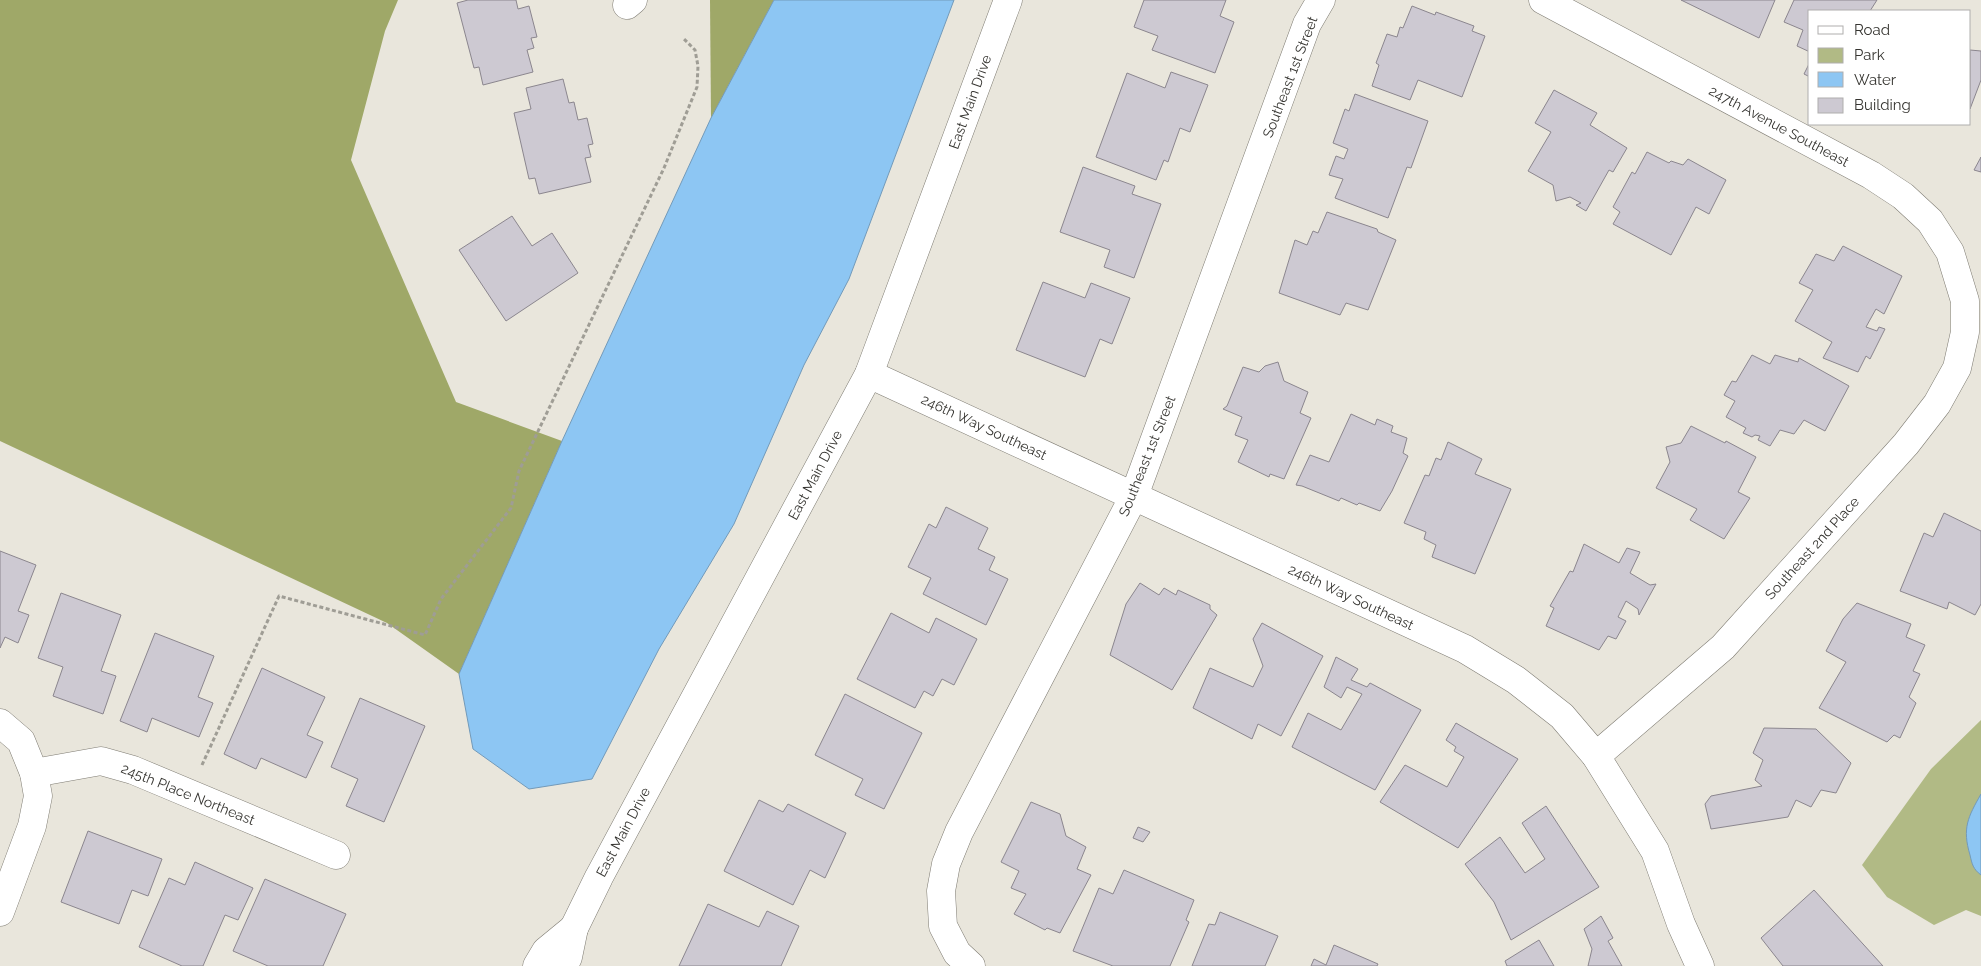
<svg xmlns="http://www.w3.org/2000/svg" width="1981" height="966" font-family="Raleway,sans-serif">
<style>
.green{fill:#b1ba85}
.forest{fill:#9fa868}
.water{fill:#8dc6f3;stroke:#739ab9}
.building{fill:#cdc9d2;stroke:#8b868e}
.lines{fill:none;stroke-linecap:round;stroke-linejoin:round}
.minor-casing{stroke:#7f7c73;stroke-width:29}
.path{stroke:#9f9d95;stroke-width:3;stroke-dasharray:4 2.5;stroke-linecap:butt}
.minor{stroke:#fff;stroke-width:28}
.labels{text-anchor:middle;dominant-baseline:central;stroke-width:5;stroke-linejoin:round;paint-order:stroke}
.street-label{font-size:14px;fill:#363531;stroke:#fff}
</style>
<rect width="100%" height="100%" fill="#e9e6dc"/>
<polygon class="green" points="1981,720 1981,916 1966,910 1934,925 1887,897 1862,865 1931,769"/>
<g class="forest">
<polygon points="0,0 398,0 385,31 351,160 456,402 562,441 459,674 387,623 0,441"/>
<polygon points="710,0 774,0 711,118"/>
</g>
<g class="water">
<polygon points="774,0 954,0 849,279 804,365 734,524 659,649 592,779 529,789 473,749 459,674 562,441 711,118"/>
<path d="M1981 794V875C1973 869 1972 864 1970 855 1962 828 1968 817 1981 794Z"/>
</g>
<g class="building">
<polygon points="468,0 516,0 518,9 529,6 537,37 531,38 534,48 527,50 533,72 483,85 479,67 474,68 457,3"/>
<polygon points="1144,0 1226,0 1220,16 1234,22 1215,73 1152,50 1158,36 1134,27"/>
<polygon points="1681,0 1775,0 1759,38"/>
<polygon points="1794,0 1877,0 1870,11 1810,11 1810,52 1797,46 1803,30 1784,22"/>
<polygon points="1412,6 1435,15 1436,12 1474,26 1472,31 1485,36 1462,97 1418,80 1410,100 1372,86 1379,65 1376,63 1387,34 1397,37 1400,27 1403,28"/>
<polygon points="1970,50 1981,51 1981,80 1970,109"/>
<polygon points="1810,62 1810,77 1804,74"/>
<polygon points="1171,72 1208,85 1190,132 1180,128 1168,162 1164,160 1156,180 1096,157 1127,73 1165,88"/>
<polygon points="563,79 569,103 574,102 578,120 587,118 593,144 588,145 591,157 585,158 591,182 539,194 535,178 529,179 514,113 531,109 526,88"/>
<polygon points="1554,90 1597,113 1590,125 1627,148 1613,172 1609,170 1586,211 1576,205 1581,203 1570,197 1556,201 1553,185 1528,171 1551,132 1535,123"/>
<polygon points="1355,94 1428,121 1411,168 1407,167 1388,218 1335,198 1343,179 1329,175 1336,156 1344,159 1348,149 1333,143 1345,109 1349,111"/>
<polygon points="1647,152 1669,163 1671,161 1683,165 1688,159 1726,180 1709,214 1696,207 1671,255 1613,224 1620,212 1613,207 1632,172 1635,174"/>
<polygon points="1981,157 1981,172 1974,170"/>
<polygon points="1083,167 1135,186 1132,194 1161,204 1134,278 1104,267 1110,250 1060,232"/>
<polygon points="1327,212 1377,229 1378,232 1396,240 1368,310 1346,303 1340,315 1279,293 1295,240 1307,245 1313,231 1318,233"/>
<polygon points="512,216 532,246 552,233 578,273 506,321 459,250"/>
<polygon points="1843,246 1902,276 1884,314 1876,309 1866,327 1877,331 1879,327 1885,329 1870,359 1866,356 1858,372 1823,358 1832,342 1795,321 1813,290 1799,283 1816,254 1834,261"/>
<polygon points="1043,282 1085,298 1091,283 1130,298 1112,344 1100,339 1085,377 1016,350"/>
<polygon points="1752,355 1770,364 1775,355 1798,362 1799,358 1849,386 1825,431 1804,420 1794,434 1780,430 1770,446 1758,440 1760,436 1755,435 1752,437 1743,433 1746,428 1726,417 1735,401 1724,395 1732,381 1736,382"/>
<polygon points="1278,362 1284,381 1308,392 1300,413 1311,418 1284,479 1270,474 1269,477 1238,462 1248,440 1235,435 1242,417 1223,409 1227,406 1243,367 1259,372 1265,366"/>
<polygon points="1351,414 1375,425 1377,419 1393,426 1391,432 1407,438 1403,453 1408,456 1392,491 1380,511 1359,503 1357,505 1341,498 1339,501 1302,486 1296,485 1310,455 1329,462"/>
<polygon points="1691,426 1725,443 1726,441 1756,457 1738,492 1750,498 1724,539 1690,520 1697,509 1656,488 1670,462 1666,447 1681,443"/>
<polygon points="1448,442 1482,459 1475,474 1511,489 1475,574 1432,557 1436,545 1424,539 1426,532 1404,523 1425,475 1429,476 1436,458 1441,460"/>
<polygon points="946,507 988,528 978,549 995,557 989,570 1008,579 986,625 923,594 931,578 908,567 929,524 936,528"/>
<polygon points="1944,513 1981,531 1981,604 1975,615 1949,602 1947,609 1900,591 1924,533 1933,537"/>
<polygon points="1584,544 1619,563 1627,548 1640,552 1630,573 1650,585 1656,584 1639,615 1638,609 1626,601 1618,617 1626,621 1616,639 1608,636 1599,650 1546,626 1554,608 1550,606 1570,571 1573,572"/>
<polygon points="0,551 36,565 18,611 29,615 18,643 5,637 0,648"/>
<polygon points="1140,583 1159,595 1164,588 1176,595 1178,590 1210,605 1210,609 1217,615 1172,690 1110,655 1126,604"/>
<polygon points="61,593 121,615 101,671 116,676 103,714 53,696 63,667 38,658"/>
<polygon points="1857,603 1911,624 1906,637 1925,645 1913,671 1920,674 1909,697 1916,703 1900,738 1894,735 1887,742 1819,708 1846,662 1826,651 1843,619"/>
<polygon points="891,613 929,633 936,618 977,639 954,685 942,679 933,696 924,691 915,708 857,679"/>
<polygon points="1262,623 1323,656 1281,736 1258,724 1252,739 1193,708 1210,668 1253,687 1263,666 1253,639"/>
<polygon points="155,633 214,656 198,697 213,703 199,737 152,718 147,732 120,721"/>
<polygon points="1336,657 1358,669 1351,680 1367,687 1370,683 1421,710 1375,790 1292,747 1308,713 1341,730 1362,694 1347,687 1341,698 1324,687"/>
<polygon points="262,668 325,697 307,735 323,742 306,778 261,758 256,769 224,754"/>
<polygon points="845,694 922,733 884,809 855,795 863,779 815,755"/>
<polygon points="360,698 425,726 384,822 346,806 358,779 331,767"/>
<polygon points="1456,723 1518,759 1458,848 1380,802 1405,765 1447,787 1464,757 1454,751 1456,747 1446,740"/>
<polygon points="1764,728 1816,729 1851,763 1836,793 1821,790 1811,807 1796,800 1788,817 1711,829 1705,804 1711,796 1762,786 1755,780 1763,760 1753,753"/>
<polygon points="759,800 783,812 788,804 846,833 825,878 810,870 793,905 724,871"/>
<polygon points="1031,802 1060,814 1066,836 1086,847 1077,869 1091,875 1060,933 1047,928 1045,930 1014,914 1026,894 1011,888 1019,871 1001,862"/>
<polygon points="1546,806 1599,887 1511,940 1494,902 1465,864 1500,837 1525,873 1545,859 1522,823"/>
<polygon points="1138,827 1150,832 1143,842 1133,838"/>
<polygon points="88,831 162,859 148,896 132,890 119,924 61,902"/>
<polygon points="195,862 253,888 238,920 225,915 203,966 182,966 139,947 169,878 185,885"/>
<polygon points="1124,870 1194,900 1186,920 1189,922 1170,966 1113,966 1073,951 1099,888 1113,894"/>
<polygon points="265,879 346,914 323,966 268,966 233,951"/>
<polygon points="1814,890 1883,966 1783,966 1761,938"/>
<polygon points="708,904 759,927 767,911 799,926 781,966 679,966"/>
<polygon points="1220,912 1278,936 1265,966 1192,966 1209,924 1215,925"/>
<polygon points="1601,916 1613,938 1608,941 1622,966 1588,966 1592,949 1584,929"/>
<polygon points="1539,940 1554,966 1507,966 1505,961"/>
<polygon points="1334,945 1378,964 1377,966 1311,966 1314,959 1326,965"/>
</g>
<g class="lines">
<defs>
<g id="minor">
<polyline points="1543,0 1871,175 1903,196 1930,221 1950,252 1965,301 1965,332 1957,368 1937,404 1906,444 1723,647 1596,756"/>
<polyline points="627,5 633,0"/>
<polyline points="869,374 1465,649 1516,680 1562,716 1596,756 1655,851 1681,924 1700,966"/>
<polyline points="0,723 21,741 34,773 38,796 32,826 0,912"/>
<polyline points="34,773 101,761 133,770 336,855"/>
<polyline points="574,928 599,877 869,374 1008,0"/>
<polyline points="537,966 546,951 574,928 568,957 564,966"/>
<polyline points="971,966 957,953 943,926 941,891 946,864 959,832 1134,496 1307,24 1321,0"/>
</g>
</defs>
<use href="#minor" class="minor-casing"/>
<polyline class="path" points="202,765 279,596 425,635 441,599 511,508 519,471 664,168 697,87 698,66 695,50 683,38"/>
<use href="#minor" class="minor"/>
</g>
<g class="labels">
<g class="street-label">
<text transform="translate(1290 77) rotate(-69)">Southeast 1st Street</text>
<text transform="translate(970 102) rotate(-70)">East Main Drive</text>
<text transform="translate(1779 126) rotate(28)">247th Avenue Southeast</text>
<text transform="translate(984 427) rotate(25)">246th Way Southeast</text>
<text transform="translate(1147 456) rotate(-68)">Southeast 1st Street</text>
<text transform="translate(815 475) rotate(-62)">East Main Drive</text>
<text transform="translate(1812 548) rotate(-48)">Southeast 2nd Place</text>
<text transform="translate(1351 597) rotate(25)">246th Way Southeast</text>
<text transform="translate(188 794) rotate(22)">245th Place Northeast</text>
<text transform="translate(623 832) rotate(-62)">East Main Drive</text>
</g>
</g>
<rect x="1808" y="10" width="162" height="115" fill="#ffffff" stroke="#afaead"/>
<rect x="1818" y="26" width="25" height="8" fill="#ffffff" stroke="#afaead"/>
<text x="1854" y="35" font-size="15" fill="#363531">Road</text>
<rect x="1818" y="48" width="25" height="15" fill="#b1ba85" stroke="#afaead"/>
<text x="1854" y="60" font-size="15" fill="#363531">Park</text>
<rect x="1818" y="72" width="25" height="15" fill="#8dc6f3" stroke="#afaead"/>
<text x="1854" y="85" font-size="15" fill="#363531">Water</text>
<rect x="1818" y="98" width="25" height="15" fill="#cdc9d2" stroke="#afaead"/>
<text x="1854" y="110" font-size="15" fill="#363531">Building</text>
</svg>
